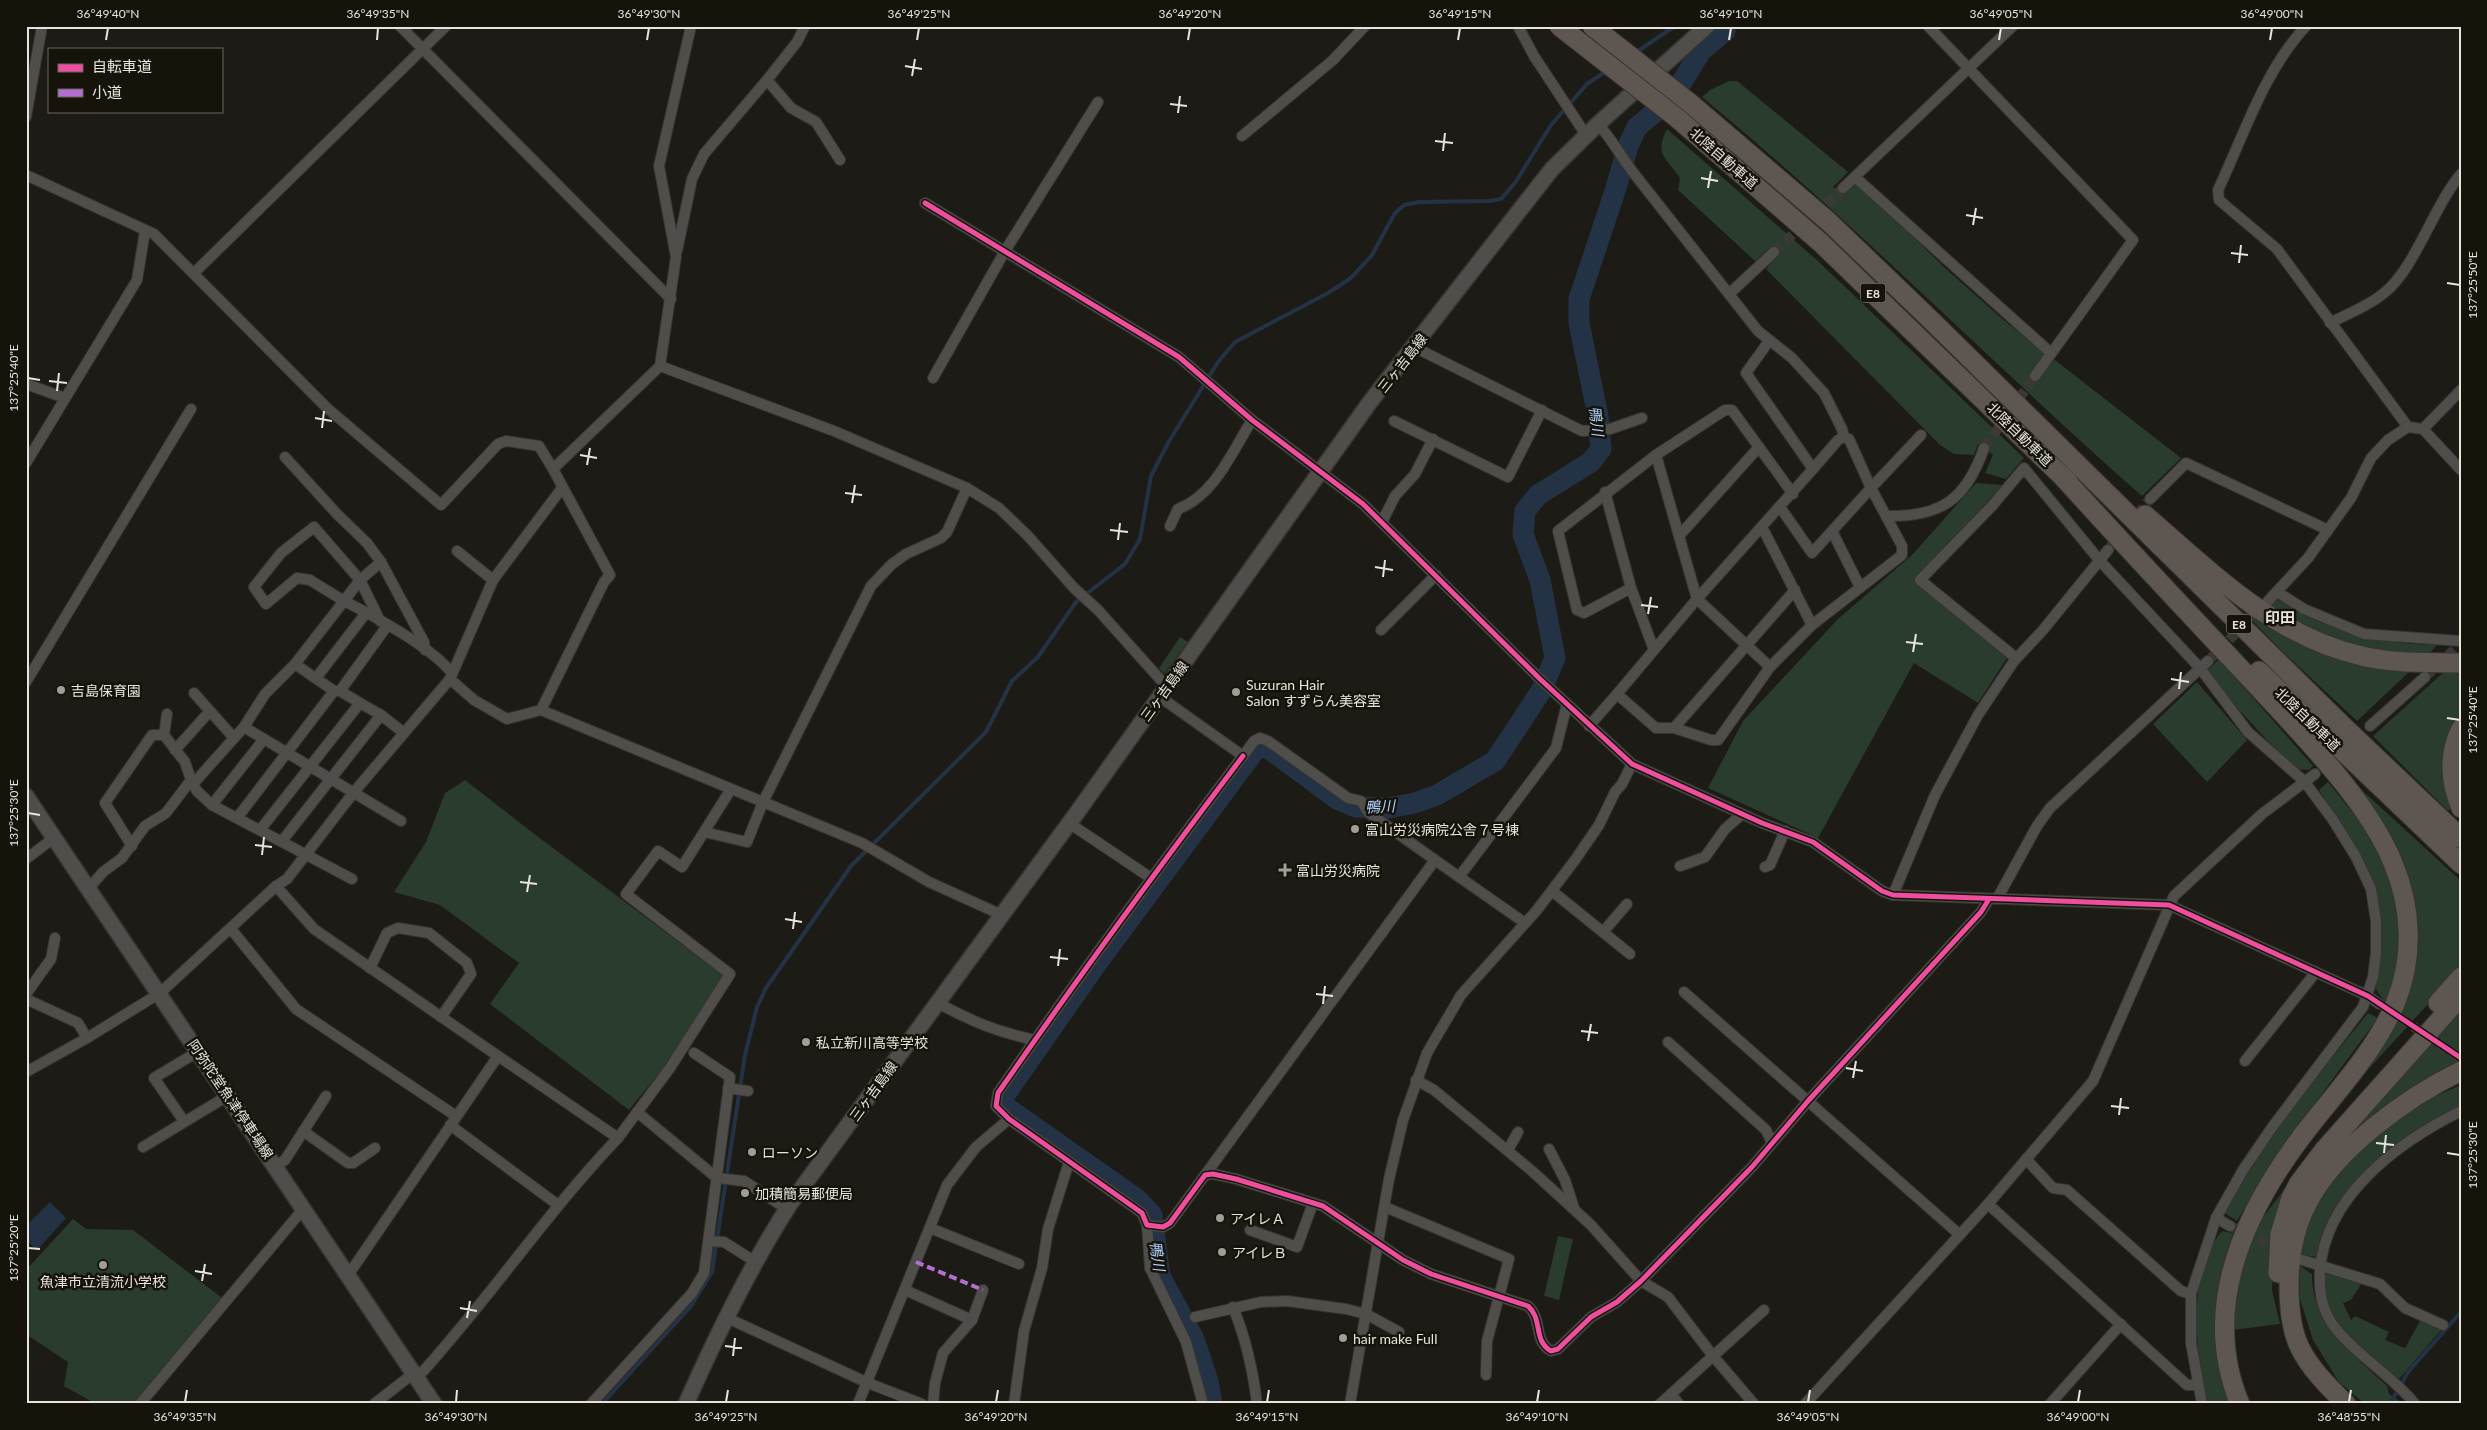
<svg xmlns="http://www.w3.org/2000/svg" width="2487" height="1430" font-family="Lato,'Noto Sans JP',sans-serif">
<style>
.green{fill:#293c2e}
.water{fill:#233345}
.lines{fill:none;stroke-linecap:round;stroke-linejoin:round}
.stream{stroke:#233345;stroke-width:4}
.river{stroke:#233345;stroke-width:21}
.street-tunnel{stroke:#3a3934;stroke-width:10;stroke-dasharray:10 5;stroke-linecap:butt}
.street-casing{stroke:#373532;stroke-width:12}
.secondary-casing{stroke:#373532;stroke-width:18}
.highway-casing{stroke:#373532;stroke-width:21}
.street{stroke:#4f4e4a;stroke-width:10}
.secondary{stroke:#4f4e4a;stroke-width:15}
.highway{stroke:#5e5651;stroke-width:19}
.highway-bridge-casing{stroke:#373532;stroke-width:21;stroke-linecap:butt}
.highway-bridge{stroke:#5e5651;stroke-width:19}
.quiet{stroke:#b36fd0;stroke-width:4;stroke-dasharray:8 4;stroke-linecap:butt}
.cycleway-casing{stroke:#16140a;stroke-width:8}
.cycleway{stroke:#ef4d9e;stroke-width:5}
.ticks{fill:none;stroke:#e6e4dd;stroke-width:2}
.poi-dot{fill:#9f9e97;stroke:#16140a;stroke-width:2}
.labels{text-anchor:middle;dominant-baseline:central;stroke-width:5;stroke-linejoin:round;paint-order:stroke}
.shield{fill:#16140a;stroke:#a8a69e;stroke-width:1}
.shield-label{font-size:12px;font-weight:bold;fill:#e6e4dd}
.street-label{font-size:14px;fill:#e6e4dd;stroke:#16140a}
.poi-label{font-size:14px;fill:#e6e4dd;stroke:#16140a;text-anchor:start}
.water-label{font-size:15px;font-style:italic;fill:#add1fd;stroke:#16140a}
.neighbourhood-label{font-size:15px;font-weight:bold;fill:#e6e4dd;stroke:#16140a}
.neatline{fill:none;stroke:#e6e4dd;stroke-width:2}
.ticks-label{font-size:12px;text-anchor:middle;fill:#e6e4dd}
</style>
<rect width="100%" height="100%" fill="#1c1b16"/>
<g class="green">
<path d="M1729 81H1737L1848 172 1833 187 1841 195 1857 182 1946 269 2006 322 2181 458 2142 496C1993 365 1855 223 1702 97L1710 90Z"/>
<path d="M1667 129 1818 261 2024 458 2006 479 1985 473 1993 455 1978 444 1974 455 1954 454 1940 445 1766 269 1775 258 1768 249 1755 261 1678 190 1680 178C1666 157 1654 155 1667 129Z"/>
<polygon points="1976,483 2003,485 1915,580 2007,658 1978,703 1914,663 1818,838 1708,788 1743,721 1838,619 1912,555"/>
<path d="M2277 600C2287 601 2294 609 2303 614 2311 619 2320 622 2328 625 2364 640 2399 644 2437 645L2428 655 2360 649 2306 629 2271 606Z"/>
<polygon points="2238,606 2296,640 2352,662 2409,672 2357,721 2284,653"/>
<polygon points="1180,637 1188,642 1164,674 1159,668"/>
<polygon points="2219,659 2313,766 2309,770 2294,769 2240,711 2207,671"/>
<polygon points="2461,670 2461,714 2446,739 2442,762 2444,786 2452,807 2448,811 2373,736 2445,671"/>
<polygon points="2197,682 2247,740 2207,782 2153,724"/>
<polygon points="465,780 537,836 724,976 664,1067 629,1110 490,1004 519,963 440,905 394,892 426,842 445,793"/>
<path d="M2351 780 2461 881V968L2331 1110C2394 1023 2451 967 2397 855 2384 829 2366 805 2351 780Z"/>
<path d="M2328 782 2364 827 2382 856 2401 912 2400 946 2395 977 2386 1004 2375 988C2392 897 2364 864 2319 790Z"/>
<path d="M2461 1007V1063C2404 1087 2360 1133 2314 1173Z"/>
<path d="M2368 1013 2378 1018 2273 1160 2237 1221 2223 1212C2264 1140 2316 1077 2368 1013Z"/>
<path d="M2461 1085V1106C2393 1139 2336 1181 2317 1257L2298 1254 2314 1204 2338 1172 2363 1145 2420 1103Z"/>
<polygon points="2294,1177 2273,1264 2272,1290 2280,1324 2232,1330 2241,1263 2257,1225"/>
<polygon points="73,1219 86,1229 133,1230 226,1301 140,1404 96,1404 64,1386 68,1362 26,1334 26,1270"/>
<path d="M2222 1231 2233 1233C2228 1249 2222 1265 2219 1282 2213 1314 2218 1373 2231 1404H2205C2197 1352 2185 1274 2222 1231Z"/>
<polygon points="1558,1236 1573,1239 1559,1300 1544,1296"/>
<path d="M2299 1265 2312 1274C2311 1325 2353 1354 2387 1386L2389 1394 2404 1404H2365L2339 1382 2313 1340 2300 1299Z"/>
<path d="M2324 1271 2363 1281 2351 1300 2343 1303 2351 1320 2355 1316 2389 1332 2385 1340 2405 1348 2420 1321 2442 1329 2399 1379C2362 1344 2323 1329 2324 1271Z"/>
</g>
<polygon class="water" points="50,1202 66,1218 37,1250 26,1240 26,1226"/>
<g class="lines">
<g class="stream">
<polyline points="1635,53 1675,26"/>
<polyline points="602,1404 691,1306 712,1272 745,1055 757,1007 766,988 851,866 986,732 1012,681 1038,657 1076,602 1125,564 1140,539 1151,476 1168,443 1218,362 1235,342 1328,293 1351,278 1372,255 1395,213 1404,205 1419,202 1489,201 1501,199 1515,183 1551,125 1587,84 1608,70"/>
<polyline points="2390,1404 2408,1372 2461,1312"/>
</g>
<polyline class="river" points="1212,1404 1208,1381 1194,1339 1160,1276 1152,1215 1137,1199 1003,1105 1004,1096 1097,963 1255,750 1264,745 1337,799 1356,807 1388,808 1415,803 1437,795 1495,761 1541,691 1555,658 1540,580 1523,534 1525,511 1538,495 1591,462 1601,449 1598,416 1579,323 1579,299 1616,188 1628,146 1637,127 1672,98 1701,51 1725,31 1722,26"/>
<g class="street-tunnel">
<polyline points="1815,214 1843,188"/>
<polyline points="1774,252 1804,224"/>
<polyline points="1984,448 2035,376"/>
<polyline points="2108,550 2150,499"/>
<polyline points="2208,661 2262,607"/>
<polyline points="2425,677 2457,647"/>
<polyline points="2388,1010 2461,1058"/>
<polyline points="2230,1226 2281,1250"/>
</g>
<defs>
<g id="street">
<polyline points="400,26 671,299"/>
<polyline points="805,26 797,42 767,80 791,108 816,122 840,160"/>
<polyline points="1518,26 1534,56 1586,135"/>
<polyline points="1928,26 2133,240 2035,376"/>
<path d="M2306 26C2264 71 2244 135 2218 190L2219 200 2277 249 2408 427"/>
<polyline points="26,117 42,26"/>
<path d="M1598 124C1611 138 1620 155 1632 171L1758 331 1792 358 1824 393 1842 429 1844 437 1849 439 1871 488 1832 531 1860 587"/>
<polyline points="1242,136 1333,60 1365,26"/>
<polyline points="26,175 154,234 327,408 441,505 498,444 506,441 539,446 553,469 610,575 604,582 541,710"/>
<polyline points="1855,177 2051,353"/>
<polyline points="1843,188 2013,26"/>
<polyline points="925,203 1179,357 1252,420 1363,504 1540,679 1632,764 1762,823 1813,842 1882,891 1893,895 2169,905 2368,996 2379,1004"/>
<polyline points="677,251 692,179 704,154 767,80"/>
<polyline points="194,273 446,26"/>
<polyline points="1729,294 1774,252"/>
<path d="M2330 323C2347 314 2369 306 2384 293 2415 269 2433 207 2461 174"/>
<polyline points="1414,347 1582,431 1610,429 1642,418"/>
<polyline points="660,366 834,431 967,488 999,508 1028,536 1074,588 1098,610 1167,687"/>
<polyline points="933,378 1005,251 1098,102"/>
<polyline points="26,384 65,398"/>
<polyline points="1394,421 1508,477 1542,410"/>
<polyline points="2423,429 2461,390"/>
<path d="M1921 435 1871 488 1886 516C1941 517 1966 500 1984 448"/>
<polyline points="1759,447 1679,536 1697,599 1770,667"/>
<polyline points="1656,455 1679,536"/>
<polyline points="285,457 337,514 367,543 381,562"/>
<polyline points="26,463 137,280 145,231"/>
<polyline points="553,469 660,366 676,257 659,166 691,26"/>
<polyline points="1813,469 1838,440 1844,437"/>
<polyline points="1605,492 1631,588 1654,650"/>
<polyline points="2150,499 2186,463 2328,530"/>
<polyline points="1780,507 1812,553 1832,531"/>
<polyline points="1382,522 1395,496 1415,474 1433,439"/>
<path d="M1170 526 1178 509C1214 496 1232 452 1252 420"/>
<polygon points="314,527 360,580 344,601 310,580 297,578 266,604 254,587 281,553"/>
<polyline points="1762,527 1812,625"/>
<polyline points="457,551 493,580"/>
<polyline points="1631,588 1584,613 1577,610 1558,531 1656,455 1725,410 1732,410 1793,494"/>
<polyline points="2277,592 2304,609 2364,634 2461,641"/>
<polyline points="2268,601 2308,558 2351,498 2371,458 2388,440 2408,427 2423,429 2461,470"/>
<polyline points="380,621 360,580 381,562 424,642 425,650"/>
<polyline points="1381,630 1436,575"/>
<polyline points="2016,658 1920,580 1992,506 2024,468 2100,561 2200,668 2248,732 2304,781 2333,820 2356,857 2371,889 2376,921 2376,953 2373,977 2363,1007 2273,1126 2243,1170 2216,1218 2191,1294 2191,1343 2202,1404"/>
<path d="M295 664 344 601C374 616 431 647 451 672"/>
<polyline points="316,678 366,613"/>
<polyline points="450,679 474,700 507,719 541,710 862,843 929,882 1002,915"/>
<polyline points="26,682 191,409"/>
<polyline points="340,691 387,626"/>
<polyline points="1617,694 1697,599 1813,469 1746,373 1769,341"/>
<polyline points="1160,697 1243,756 1254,741 1260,738 1268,741 1348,798 1361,801 1369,813 1435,860 1205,1175"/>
<polyline points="210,711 234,738"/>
<polyline points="381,715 404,733"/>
<polyline points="1589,726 1617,694 1656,728 1674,728 1795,590"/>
<polyline points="2370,726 2425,677"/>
<polyline points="244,727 401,821"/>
<polyline points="1674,728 1711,740 1718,740 1770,667 1812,625 1902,555 1902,546 1886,516"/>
<polyline points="164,735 167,714"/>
<polyline points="175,750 210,711 194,693"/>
<path d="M1243 756C1159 867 1077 979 998 1093L996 1106 1009 1119 1142 1213 1147 1225 1163 1227 1170 1223 1205 1175 1213 1174 1236 1179 1323 1206 1403 1260 1431 1274 1528 1306C1543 1319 1533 1341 1551 1351L1558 1349 1591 1317 1617 1302 1641 1281 1752 1167 1808 1101 1981 912 1989 899"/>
<polyline points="191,780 197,791 212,805 352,879"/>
<polyline points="193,784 244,727 265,694 295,664 334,691"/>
<polyline points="212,805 264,739"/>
<polyline points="237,818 334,691 340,691 360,703 260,830"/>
<polyline points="1069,823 1151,878"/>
<polyline points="704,832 747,842 763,802 871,586 892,564 906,554 941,538 947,532 967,488"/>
<polyline points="282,841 381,715 360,703"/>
<polyline points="26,859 55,837"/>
<polyline points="1435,860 1525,923"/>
<polyline points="1680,866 1705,857 1725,829 1742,814"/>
<polyline points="1765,867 1770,865 1785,831"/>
<polyline points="1459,877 1556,748 1567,704"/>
<polyline points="276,886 314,929 498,1056"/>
<polyline points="89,888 103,872 122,858 145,826 166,813 191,780 185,762 164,735 152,735 105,803 132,846"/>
<polyline points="1552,891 1630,954"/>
<polyline points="1893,895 1935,795 1978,715 2014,661 2043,630 2108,550"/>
<polyline points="1997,899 2037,826 2050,808 2208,661"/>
<polyline points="231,929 296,1009 456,1116"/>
<polyline points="1603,932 1627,904"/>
<polyline points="370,968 387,933 398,928 429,933 467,963 471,974 441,1017"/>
<polyline points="1684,992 1960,1235"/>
<polyline points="26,994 51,959 55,938"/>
<polyline points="26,999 78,1023 87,1038"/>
<path d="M938 1003C973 1022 997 1032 1035 1040"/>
<polyline points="1668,1042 1766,1130 1772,1143"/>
<polyline points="2245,1061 2316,972"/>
<polyline points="26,1072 87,1038 160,993 276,886 287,879 354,792 450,679 493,580 562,488"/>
<polyline points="1416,1080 1434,1090 1532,1171 1591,1225 1641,1281 1668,1297 1713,1356 1754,1404"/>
<polyline points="728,1088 748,1091"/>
<polyline points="637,1112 717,1178 744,1181 787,1209"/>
<polyline points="181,1117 154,1078 199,1051"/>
<polyline points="450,1125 558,1205"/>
<polyline points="303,1131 348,1163 353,1163 375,1148"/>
<polyline points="618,1138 670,1068 730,974 626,894 658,851 682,867 731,789"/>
<polyline points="143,1147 229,1095"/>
<polyline points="1549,1149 1565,1180 1574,1208"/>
<polyline points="1508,1150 1518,1132"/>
<polyline points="2026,1159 2053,1188 2067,1190 2181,1291 2191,1294"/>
<polyline points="276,1166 285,1160 326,1096"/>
<polyline points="1988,1204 2187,1385 2198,1385"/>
<polyline points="1385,1207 1509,1259 1487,1341 1486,1375"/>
<polyline points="2216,1218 2230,1226"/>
<polyline points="1147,1225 1150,1268 1186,1342 1203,1404"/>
<polyline points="930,1228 1019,1264"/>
<polyline points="1250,1230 1297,1247 1313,1203"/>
<polyline points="709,1241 724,1242 754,1261"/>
<polyline points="2302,1260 2380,1284 2405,1308 2443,1325"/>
<path d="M349 1274 498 1056 618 1138C546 1213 488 1301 417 1378"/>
<polyline points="905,1290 972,1320 943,1353 935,1383 933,1404"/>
<path d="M1233 1307C1246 1339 1253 1370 1257 1404"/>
<polyline points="725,1317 868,1383 922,1404"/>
<polyline points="1195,1317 1261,1302 1287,1301 1346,1309 1366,1314 1399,1332"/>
<polyline points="972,1320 983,1290"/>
<polyline points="1671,1394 1679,1404"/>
<polyline points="140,1404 304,1208"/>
<polyline points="374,1404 414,1373"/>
<polyline points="591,1404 692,1293 704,1273 730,1077 694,1053"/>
<polyline points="858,1404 947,1185 976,1147 1009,1119"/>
<polyline points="1014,1404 1024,1331 1042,1268 1048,1229 1069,1162"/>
<polyline points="1350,1404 1389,1179 1403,1120 1427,1053 1461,995 1537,910 1575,860 1599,825 1615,792 1622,784 1632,764"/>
<polyline points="1660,1404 1764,1310"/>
<polyline points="1805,1404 1988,1204 2093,1081 2174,896 2262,814 2315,774"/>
<polyline points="2050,1404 2121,1324"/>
<path d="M2415 1404C2391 1374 2352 1353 2331 1322 2321 1306 2319 1290 2320 1271 2325 1195 2399 1142 2461 1111"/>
</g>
<g id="secondary">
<polyline points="26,796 434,1404"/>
<path d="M686 1404C717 1334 749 1268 790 1204L1076 814 1370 402 1469 275 1552 169 1598 124 1707 26"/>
</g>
<g id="highway">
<polyline points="1690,103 1829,222 1932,321 2341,724 2461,838"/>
<polyline points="1677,118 1821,243 2069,483"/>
<path d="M2061 475C2126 547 2192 617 2258 687 2303 736 2368 801 2393 863 2412 908 2414 958 2395 1004 2376 1049 2339 1089 2309 1127 2248 1205 2198 1304 2240 1404"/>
<path d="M2145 515C2210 571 2275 637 2362 656 2394 664 2428 662 2461 663"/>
<polyline points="2259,671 2461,864"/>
<path d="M2461 729C2448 754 2450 782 2461 808"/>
<polyline points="2438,1003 2461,977"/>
<polyline points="2278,1273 2280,1234 2291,1198 2299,1183 2324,1150 2461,996"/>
<path d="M2346 1404C2329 1387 2311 1370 2300 1348 2291 1330 2289 1305 2289 1285 2289 1257 2294 1229 2307 1204 2334 1150 2407 1097 2461 1071"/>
</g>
</defs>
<use href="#street" class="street-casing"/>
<use href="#secondary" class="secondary-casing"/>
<use href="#highway" class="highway-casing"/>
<use href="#street" class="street"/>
<use href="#secondary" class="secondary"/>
<use href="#highway" class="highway"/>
<defs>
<g id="highway-bridge">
<polyline points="1559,26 1677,118"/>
<polyline points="1592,26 1690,103"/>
</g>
</defs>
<use href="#highway-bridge" class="highway-bridge-casing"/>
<use href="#highway-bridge" class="highway-bridge"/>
<polyline class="quiet" points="916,1262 983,1290"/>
<defs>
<g id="cycleway">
<polyline points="925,203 1179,357 1252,420 1363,504 1540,679 1632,764 1762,823 1813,842 1882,891 1893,895 2169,905 2368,996 2461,1058"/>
<path d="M1243 756C1159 867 1077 979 998 1093L996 1106 1009 1119 1142 1213 1147 1225 1163 1227 1170 1223 1205 1175 1213 1174 1236 1179 1323 1206 1403 1260 1431 1274 1528 1306C1543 1319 1533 1341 1551 1351L1558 1349 1591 1317 1617 1302 1641 1281 1752 1167 1808 1101 1981 912 1989 899"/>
</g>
</defs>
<use href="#cycleway" class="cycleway-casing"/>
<use href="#cycleway" class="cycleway"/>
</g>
<path class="ticks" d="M106 40 108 28M377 40 378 28M647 40 649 28M917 40 919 28M1188 40 1190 28M1458 40 1460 28M1729 40 1731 28M1999 40 2001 28M2270 40 2272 28M905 66 922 69M912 76 915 59M1170 104 1187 106M1178 113 1180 96M1435 141 1453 143M1443 151 1445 133M1701 178 1718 181M1708 188 1711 171M1966 215 1983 218M1973 225 1976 208M2231 253 2248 255M2239 263 2241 245M2447 283 2460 285M28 378 40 380M49 381 67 383M57 391 59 373M315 418 332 421M322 428 324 411M580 455 597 458M587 465 590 448M845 493 862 495M852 503 855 485M1110 530 1128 532M1118 540 1120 523M1375 567 1393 570M1383 577 1385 560M1641 605 1658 607M1648 614 1651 597M1906 642 1923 644M1913 652 1916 634M2171 679 2189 682M2179 689 2181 672M2447 718 2460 720M28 813 40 815M255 845 272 847M262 855 264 837M520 882 537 884M527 892 530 875M785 919 802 922M793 929 795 912M1050 957 1068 959M1058 966 1060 949M1316 994 1333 996M1323 1004 1325 986M1581 1031 1598 1033M1588 1041 1591 1024M1846 1068 1863 1071M1853 1078 1856 1061M2111 1106 2129 1108M2119 1115 2121 1098M2376 1143 2394 1145M2384 1153 2386 1135M2447 1153 2460 1155M28 1248 40 1249M195 1271 212 1274M202 1281 205 1264M460 1308 477 1311M467 1318 470 1301M725 1346 742 1348M733 1356 735 1338M185 1402 187 1390M456 1402 457 1390M726 1402 728 1390M996 1402 998 1390M1267 1402 1269 1390M1537 1402 1539 1390M1808 1402 1810 1390M2078 1402 2080 1390M2349 1402 2351 1390"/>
<g class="poi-dot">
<circle cx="61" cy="690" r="5"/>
<circle cx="1236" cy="692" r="5"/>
<circle cx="1355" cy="829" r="5"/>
<path d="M1282.5 862.5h5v5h5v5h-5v5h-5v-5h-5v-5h5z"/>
<circle cx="806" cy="1042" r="5"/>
<circle cx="752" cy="1152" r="5"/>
<circle cx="745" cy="1193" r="5"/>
<circle cx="1220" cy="1218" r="5"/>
<circle cx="1222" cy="1252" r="5"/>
<circle cx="103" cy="1265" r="5"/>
<circle cx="1343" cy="1338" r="5"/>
</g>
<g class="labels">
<g class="shield">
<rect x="1860.5" y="283.5" width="25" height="19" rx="4"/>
<rect x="2226.5" y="614.5" width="25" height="19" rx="4"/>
</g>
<g class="shield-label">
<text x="1873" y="293">E8</text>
<text x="2239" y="624">E8</text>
</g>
<g class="street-label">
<text transform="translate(1724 158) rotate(41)">北陸自動車道</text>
<text transform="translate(1402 363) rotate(-52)">三ヶ吉島線</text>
<text transform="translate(2020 434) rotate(44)">北陸自動車道</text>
<text transform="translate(1164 691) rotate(-54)">三ヶ吉島線</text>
<text transform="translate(2308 719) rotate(44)">北陸自動車道</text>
<text transform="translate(873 1091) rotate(-54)">三ヶ吉島線</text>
<text transform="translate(231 1099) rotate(56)">阿弥陀堂魚津停車場線</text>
</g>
<g class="poi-label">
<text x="1246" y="684">Suzuran Hair<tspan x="1246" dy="16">Salon すずらん美容室</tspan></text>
<text x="71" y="690">吉島保育園</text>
<text x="1365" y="829">富山労災病院公舎７号棟</text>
<text x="1296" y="870">富山労災病院</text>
<text x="816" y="1042">私立新川高等学校</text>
<text x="762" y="1152">ローソン</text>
<text x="755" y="1193">加積簡易郵便局</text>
<text x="1230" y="1218">アイレＡ</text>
<text x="1232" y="1252">アイレＢ</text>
<text x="103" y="1281" text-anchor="middle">魚津市立清流小学校</text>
<text x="1353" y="1338">hair make Full</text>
</g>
<g class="water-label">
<text transform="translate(1597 421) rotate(83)">鴨川</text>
<text transform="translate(1380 806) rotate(-3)">鴨川</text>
<text transform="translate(1158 1256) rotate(82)">鴨川</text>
</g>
<g class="neighbourhood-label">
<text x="2280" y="617">印田</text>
</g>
</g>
<rect width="2487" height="1430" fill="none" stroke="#16140a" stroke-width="55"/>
<rect x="48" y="48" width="175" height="65" fill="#16140a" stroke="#69675e"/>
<rect x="58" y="64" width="25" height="8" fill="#ef4d9e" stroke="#69675e"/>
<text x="92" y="72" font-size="15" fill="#e6e4dd">自転車道</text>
<rect x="58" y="89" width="25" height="8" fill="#b36fd0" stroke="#69675e"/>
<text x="92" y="98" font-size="15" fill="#e6e4dd">小道</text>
<rect x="28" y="28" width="2432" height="1374" class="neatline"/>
<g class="ticks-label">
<text x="108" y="18">36°49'40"N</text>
<text x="378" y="18">36°49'35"N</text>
<text x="649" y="18">36°49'30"N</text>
<text x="919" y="18">36°49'25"N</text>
<text x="1190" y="18">36°49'20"N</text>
<text x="1460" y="18">36°49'15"N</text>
<text x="1731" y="18">36°49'10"N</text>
<text x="2001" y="18">36°49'05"N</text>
<text x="2272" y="18">36°49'00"N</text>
<text transform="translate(2473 285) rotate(-90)" y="4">137°25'50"E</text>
<text transform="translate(14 378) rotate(-90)" y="4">137°25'40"E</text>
<text transform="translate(2473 720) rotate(-90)" y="4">137°25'40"E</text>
<text transform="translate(14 813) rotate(-90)" y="4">137°25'30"E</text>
<text transform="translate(2473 1155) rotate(-90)" y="4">137°25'30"E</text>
<text transform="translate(14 1248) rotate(-90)" y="4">137°25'20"E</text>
<text x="185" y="1421">36°49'35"N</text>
<text x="456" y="1421">36°49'30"N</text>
<text x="726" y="1421">36°49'25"N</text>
<text x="996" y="1421">36°49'20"N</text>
<text x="1267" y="1421">36°49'15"N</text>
<text x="1537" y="1421">36°49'10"N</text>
<text x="1808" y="1421">36°49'05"N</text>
<text x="2078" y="1421">36°49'00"N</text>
<text x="2349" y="1421">36°48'55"N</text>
</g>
</svg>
